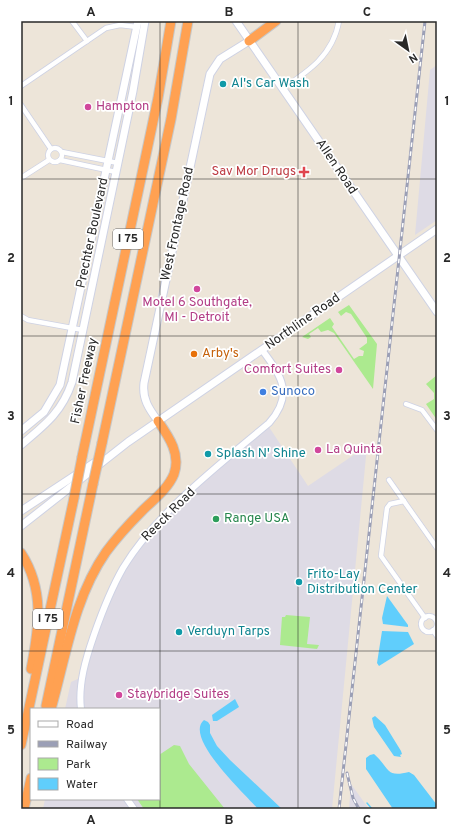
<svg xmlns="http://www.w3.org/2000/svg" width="458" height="830" font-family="Overpass,sans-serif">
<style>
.industrial{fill:#dedbe5}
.green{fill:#acea8f}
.water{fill:#60cefc}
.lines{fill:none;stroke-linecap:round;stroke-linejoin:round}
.stream{stroke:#60cefc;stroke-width:1.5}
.minor-casing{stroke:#ced2e4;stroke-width:6}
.tertiary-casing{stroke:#ced2e4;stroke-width:8}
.secondary-casing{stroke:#ced2e4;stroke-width:9}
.motorway-casing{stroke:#c7c7c7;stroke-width:11}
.minor{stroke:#fff;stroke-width:4.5}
.tertiary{stroke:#fff;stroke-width:6}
.secondary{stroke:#fff;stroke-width:7}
.motorway{stroke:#ffa152;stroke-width:9}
.rail-casing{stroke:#9b9fb6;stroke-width:3}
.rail{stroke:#fff;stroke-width:1.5;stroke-dasharray:4.5;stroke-linecap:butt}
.motorway-bridge-casing{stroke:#c7c7c7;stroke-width:11;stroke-linecap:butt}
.motorway-bridge{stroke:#ffa152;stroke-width:9}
.grid{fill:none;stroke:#292929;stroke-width:1;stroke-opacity:0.55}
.culture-dot{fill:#0f9aa8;stroke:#fff;stroke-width:1.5}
.hotel-dot{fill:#d1479c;stroke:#fff;stroke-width:1.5}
.health-dot{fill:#e0444e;stroke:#fff;stroke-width:1.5}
.food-dot{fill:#e8710a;stroke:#fff;stroke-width:1.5}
.shop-dot{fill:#3f7fe0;stroke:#fff;stroke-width:1.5}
.leisure-dot{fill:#2e9e5b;stroke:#fff;stroke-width:1.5}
.labels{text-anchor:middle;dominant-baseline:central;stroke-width:3.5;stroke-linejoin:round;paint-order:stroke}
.shield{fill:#fff;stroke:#696969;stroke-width:1}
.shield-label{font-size:12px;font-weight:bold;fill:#292929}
.culture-label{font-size:13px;fill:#0d838f;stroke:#fff;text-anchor:start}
.hotel-label{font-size:13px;fill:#b23c85;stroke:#fff;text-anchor:start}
.street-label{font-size:13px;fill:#292929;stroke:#fff}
.health-label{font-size:13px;fill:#be3a42;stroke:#fff;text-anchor:end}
.food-label{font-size:13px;fill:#c56008;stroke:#fff;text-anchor:start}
.shop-label{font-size:13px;fill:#366cbe;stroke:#fff;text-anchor:start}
.leisure-label{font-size:13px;fill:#27864d;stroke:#fff;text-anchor:start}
.neatline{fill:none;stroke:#292929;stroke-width:1.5}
.grid-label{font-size:13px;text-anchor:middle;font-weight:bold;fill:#292929}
</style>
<rect width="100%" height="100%" fill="#ede5d9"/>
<g class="industrial">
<polygon points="437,65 437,220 415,235 430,70"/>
<polygon points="267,424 308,486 367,446 332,809 43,809 45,799 159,799 159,709 65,709 71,682 82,677 116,581 159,521"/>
<polygon points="351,784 369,809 349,809"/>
</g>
<g class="green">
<polygon points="349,305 377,344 373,389 334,333 328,330 321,332 318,328 309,334 311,337 308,339 302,337 330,318 334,324 332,327 354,359 359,356 363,356 364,351 359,349 367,343 367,338 351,314 346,312 341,316 338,312"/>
<polygon points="437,375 437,420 426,404 434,399 434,393 426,384"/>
<polygon points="286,615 310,617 307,644 319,645 317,649 280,645 282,617 285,617"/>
<polygon points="174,745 180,746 189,764 225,809 144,809 137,799 159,799 159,755"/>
</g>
<g class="water">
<polygon points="387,596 408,625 408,627 383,624 382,618"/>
<polygon points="382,631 408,632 414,644 379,666 377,663"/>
<polygon points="235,699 239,707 217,721 213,721 212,715"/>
<polygon points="375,716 385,725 401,751 402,754 400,755 401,757 394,756 374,727 372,718"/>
<path d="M204 720 208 722 210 725V733L217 746 230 760 282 809H258C246 795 183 737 204 720Z"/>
<path d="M374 754C390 768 385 778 409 772L414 775 437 805V809H393L366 769V758L370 755Z"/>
</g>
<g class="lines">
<polyline class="stream" points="367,803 372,809"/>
<defs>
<g id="minor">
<polyline points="72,21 87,41"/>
<polyline points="21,86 106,28 120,25 137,27"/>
<path d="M282 89C309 71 333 55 339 21"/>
<polyline points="21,105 51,149"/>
<circle cx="55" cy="155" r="7"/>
<polyline points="62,152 118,163"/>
<polyline points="60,160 116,172"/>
<polyline points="21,178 49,160"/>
<polyline points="21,316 28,320 83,330"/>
<polyline points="406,404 422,410 437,430"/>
<polyline points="389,480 437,548"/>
<polyline points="404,501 390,504 387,508 381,556 425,618"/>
<circle cx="429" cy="624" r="8"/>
<polyline points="433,630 437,636"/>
</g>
<g id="tertiary">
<path d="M81 709C78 684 86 658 94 635 102 612 111 589 123 568 157 512 219 465 269 423 294 395 282 376 262 350"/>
<polyline points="127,799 134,809"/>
</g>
<g id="secondary">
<polyline points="236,21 437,312"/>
<path d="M158 421C149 409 142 399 144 383L210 74 220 59 249 41"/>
<polyline points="21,431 44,412 60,385 138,21"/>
<path d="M21 445C45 425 62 412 72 382L133 91 145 21"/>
<polyline points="21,511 100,459"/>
<polyline points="21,526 128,442 437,229"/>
</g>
<g id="motorway">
<polyline points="249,41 276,21"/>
<polyline points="102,443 171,119 188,21"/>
<polyline points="82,457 158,98 171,21"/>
<path d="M21 553C45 590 39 628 31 669"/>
<polyline points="46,706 93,484"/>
<path d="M51 709C66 656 74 598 106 552 117 537 129 524 142 511 153 500 168 489 174 474 181 454 169 437 158 421"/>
<polyline points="21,745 74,498"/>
<polyline points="24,809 31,778"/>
</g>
</defs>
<use href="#minor" class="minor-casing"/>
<use href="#tertiary" class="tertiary-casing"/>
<use href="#secondary" class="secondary-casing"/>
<use href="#motorway" class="motorway-casing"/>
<use href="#minor" class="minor"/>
<use href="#tertiary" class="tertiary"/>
<use href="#secondary" class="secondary"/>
<use href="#motorway" class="motorway"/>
<defs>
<g id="rail">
<polyline points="347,773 353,798 359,809"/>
<polyline points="339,809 425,21"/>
</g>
</defs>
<use href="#rail" class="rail-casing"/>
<use href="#rail" class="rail"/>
<defs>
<g id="motorway-bridge">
<polyline points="93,484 102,443"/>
<polyline points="74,498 82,457"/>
</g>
</defs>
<use href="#motorway-bridge" class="motorway-bridge-casing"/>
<use href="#motorway-bridge" class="motorway-bridge"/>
</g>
<path class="grid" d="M160 21V809M298 21V809M21 179H437M21 336H437M21 494H437M21 651H437"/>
<g class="culture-dot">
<circle cx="223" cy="84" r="4"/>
<circle cx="208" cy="454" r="4"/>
<circle cx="299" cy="582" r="4"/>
<circle cx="179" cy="632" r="4"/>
</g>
<g class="hotel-dot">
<circle cx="88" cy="107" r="4"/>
<circle cx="197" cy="289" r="4"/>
<circle cx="339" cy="370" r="4"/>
<circle cx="318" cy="450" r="4"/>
<circle cx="119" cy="695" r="4"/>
</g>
<path class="health-dot" d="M302 166h4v4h4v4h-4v4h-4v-4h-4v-4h4z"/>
<circle class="food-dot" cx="194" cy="354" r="4"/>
<circle class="shop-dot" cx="263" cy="392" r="4"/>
<circle class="leisure-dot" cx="216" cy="519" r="4"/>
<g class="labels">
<g class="shield">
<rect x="113" y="229" width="30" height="20" rx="3"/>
<rect x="33" y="609" width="30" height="20" rx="3"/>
</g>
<g class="shield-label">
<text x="128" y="239">I 75</text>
<text x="48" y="619">I 75</text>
</g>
<g class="culture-label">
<text x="231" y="84">Al's Car Wash</text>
<text x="216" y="454">Splash N' Shine</text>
<text x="307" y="575">Frito-Lay<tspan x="307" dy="15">Distribution Center</tspan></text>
<text x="187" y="632">Verduyn Tarps</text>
</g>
<g class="hotel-label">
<text x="96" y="107">Hampton</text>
<text x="197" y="303" text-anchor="middle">Motel 6 Southgate,<tspan x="197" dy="15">MI - Detroit</tspan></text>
<text x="331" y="370" text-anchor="end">Comfort Suites</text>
<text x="326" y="450">La Quinta</text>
<text x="127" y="695">Staybridge Suites</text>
</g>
<g class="street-label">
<text transform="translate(336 167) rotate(56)">Allen Road</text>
<text transform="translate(178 224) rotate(-78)">West Frontage Road</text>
<text transform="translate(93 233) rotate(-78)">Prechter Boulevard</text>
<text transform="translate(303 322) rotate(-35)">Northline Road</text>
<text transform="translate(85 381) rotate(-78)">Fisher Freeway</text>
<text transform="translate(169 515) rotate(-45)">Reeck Road</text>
</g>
<g class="health-label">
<text x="296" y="172">Sav Mor Drugs</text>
</g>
<g class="food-label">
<text x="202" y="354">Arby's</text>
</g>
<g class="shop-label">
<text x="271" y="392">Sunoco</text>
</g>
<g class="leisure-label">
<text x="224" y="519">Range USA</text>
</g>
</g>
<rect width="458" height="830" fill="none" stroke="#ffffff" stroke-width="44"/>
<rect x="30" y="708" width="130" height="92" fill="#ffffff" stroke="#a9a9a9"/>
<rect x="38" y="721" width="20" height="6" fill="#ffffff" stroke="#a9a9a9"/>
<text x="66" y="728" font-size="12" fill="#292929">Road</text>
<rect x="38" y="741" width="20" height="6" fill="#9b9fb6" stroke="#a9a9a9"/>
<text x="66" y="748" font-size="12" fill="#292929">Railway</text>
<rect x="38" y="758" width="20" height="12" fill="#acea8f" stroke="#a9a9a9"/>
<text x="66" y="768" font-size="12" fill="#292929">Park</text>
<rect x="38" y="778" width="20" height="12" fill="#60cefc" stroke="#a9a9a9"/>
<text x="66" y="788" font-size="12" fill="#292929">Water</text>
<g transform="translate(408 50) rotate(147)" stroke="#ffffff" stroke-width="3" paint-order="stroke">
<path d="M0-3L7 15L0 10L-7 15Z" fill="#292929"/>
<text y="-6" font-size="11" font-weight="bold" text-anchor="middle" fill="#292929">N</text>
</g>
<rect x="22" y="22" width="414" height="786" class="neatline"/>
<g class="grid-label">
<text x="91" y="16">A</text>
<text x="229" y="16">B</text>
<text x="367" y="16">C</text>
<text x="11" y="105">1</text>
<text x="447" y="105">1</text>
<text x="11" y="262">2</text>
<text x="447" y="262">2</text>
<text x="11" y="420">3</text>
<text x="447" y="420">3</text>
<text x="11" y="577">4</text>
<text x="447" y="577">4</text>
<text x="11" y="734">5</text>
<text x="447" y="734">5</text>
<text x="91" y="824">A</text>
<text x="229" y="824">B</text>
<text x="367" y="824">C</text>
</g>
</svg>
